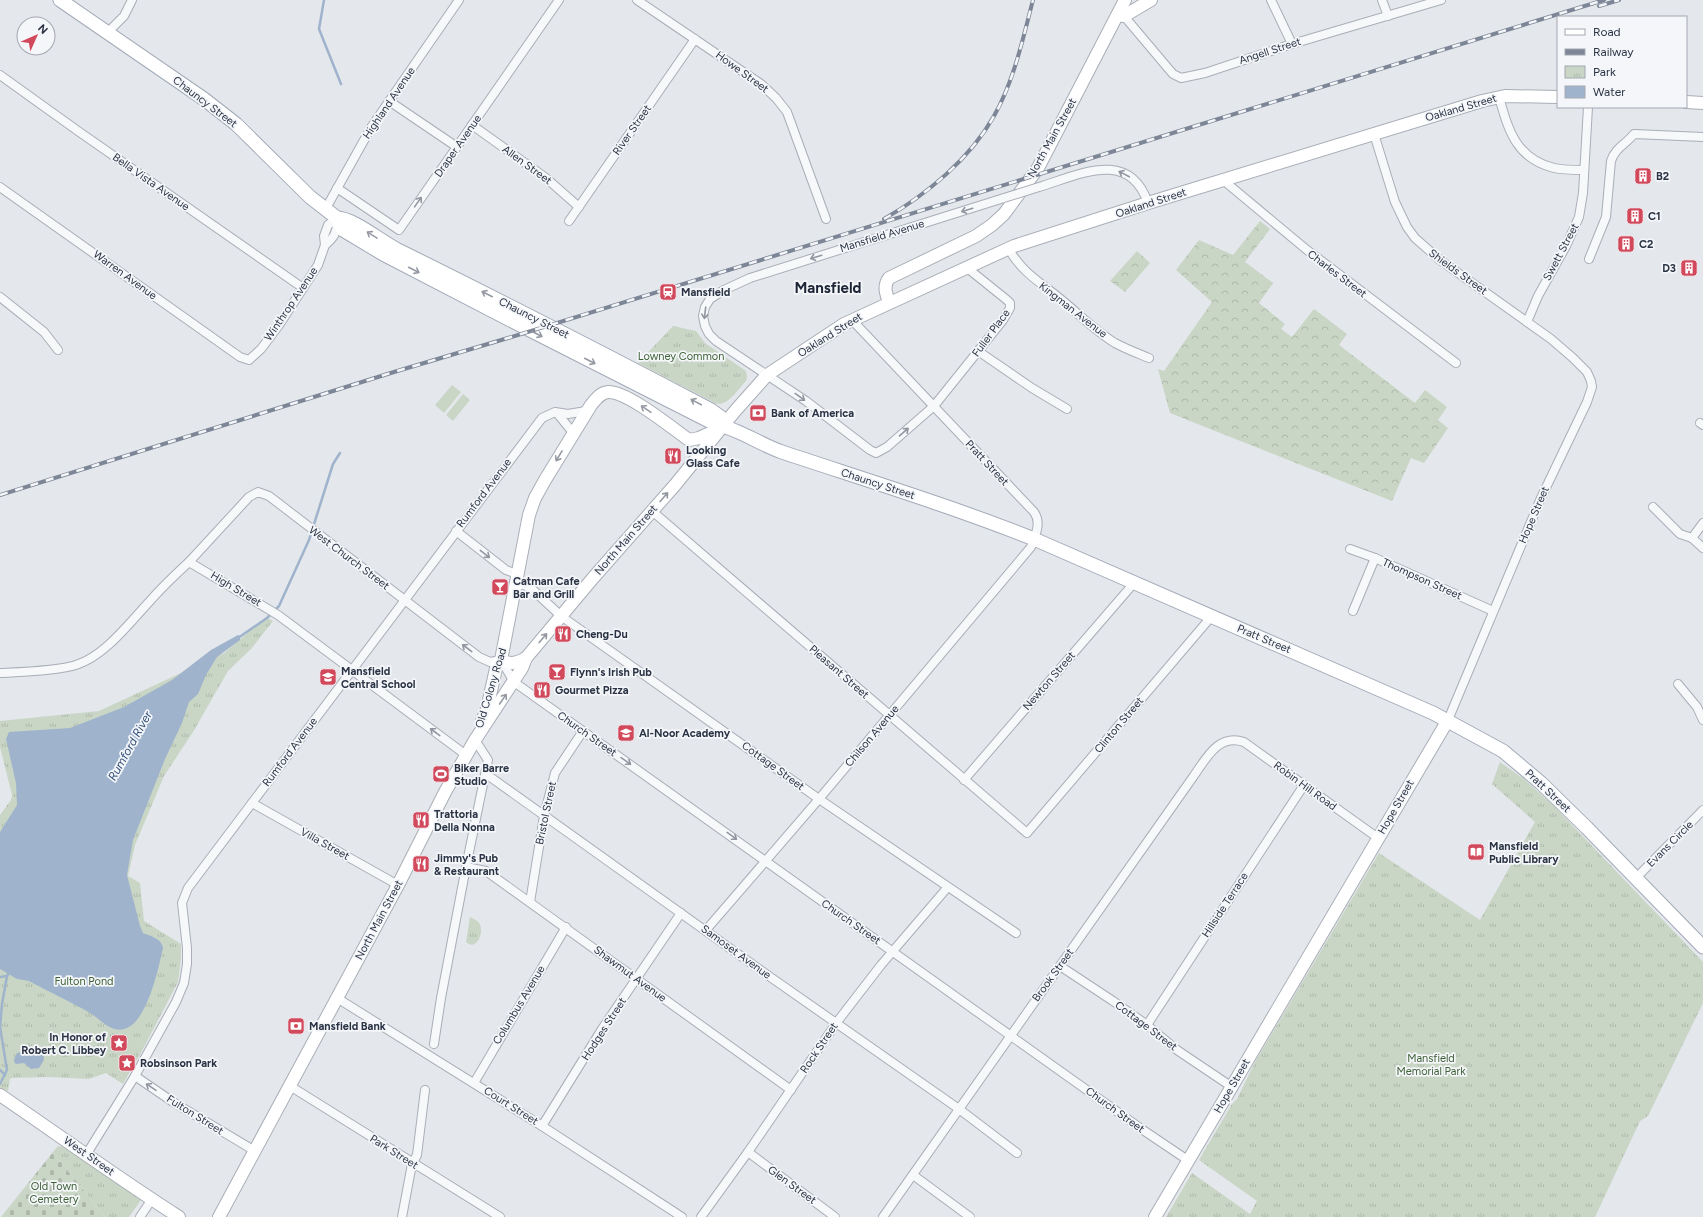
<svg xmlns="http://www.w3.org/2000/svg" width="1703" height="1217" font-family="Figtree,sans-serif">
<style>
.green{fill:#c9d6c5}
.forest{fill:url(#forest-crowns)}
.cemetery{fill:url(#cemetery-stones)}
.park{fill:url(#park-tufts)}
.water{fill:#9fb4cc}
.lines{fill:none;stroke-linecap:round;stroke-linejoin:round}
.stream{stroke:#9fb4cc;stroke-width:2.5}
.street-casing{stroke:#a9aeb7;stroke-width:10}
.secondary-casing{stroke:#a9aeb7;stroke-width:14}
.primary-casing{stroke:#a3abb8;stroke-width:15}
.street{stroke:#f7f8fa;stroke-width:8}
.secondary{stroke:#fff;stroke-width:12}
.primary{stroke:#fff;stroke-width:13}
.rail-casing{stroke:#7d8696;stroke-width:4}
.rail{stroke:#f4f6f9;stroke-width:2.5;stroke-dasharray:8;stroke-linecap:butt}
.street-bridge-casing{stroke:#a9aeb7;stroke-width:10;stroke-linecap:butt}
.street-bridge{stroke:#f7f8fa;stroke-width:8}
.oneway{stroke:#9196a0}
.oneway2{stroke:#959aa2}
.labels{text-anchor:middle;dominant-baseline:central;stroke-width:3.5;stroke-linejoin:round;paint-order:stroke}
.street-label{font-size:11px;fill:#2b3445;stroke:#f4f6f9}
.poi-label{font-size:11px;font-weight:bold;fill:#2b3445;stroke:#f4f6f9;text-anchor:start}
.park-label{font-size:11px;fill:#3f6138;stroke:#f4f6f9}
.water-label{font-size:12px;font-style:italic;fill:#34527a;stroke:#f4f6f9}
.district-label{font-size:15px;font-weight:bold;fill:#1d2536;stroke:#f4f6f9}
</style>
<defs>
<pattern id="forest-crowns" width="20" height="18" patternUnits="userSpaceOnUse"><rect width="20" height="18" fill="#c9d6c5"/><path d="M2 6a3 3 0 1 1 6 0M12 15a3 3 0 1 1 6 0" fill="none" stroke="#adb8ab"/></pattern>
<pattern id="cemetery-stones" width="16" height="16" patternUnits="userSpaceOnUse"><rect width="16" height="16" fill="#c9d6c5"/><path d="M2 7V4a2 2 0 0 1 4 0v3zM10 15v-3a2 2 0 0 1 4 0v3z" fill="#adb8ab"/></pattern>
<pattern id="park-tufts" width="24" height="20" patternUnits="userSpaceOnUse"><rect width="24" height="20" fill="#c9d6c5"/><path d="M3 7l-1-3M5 7V3M7 7l1-3M15 17l-1-3M17 17v-4M19 17l1-3" fill="none" stroke="#adb8ab"/></pattern>
</defs>
<rect width="100%" height="100%" fill="#e4e7ec"/>
<g class="green">
<polygon points="452,385 461,392 444,413 435,405"/>
<polygon points="463,394 470,400 453,421 446,415"/>
</g>
<g class="forest">
<polygon points="1260,221 1270,229 1245,262 1273,283 1259,303 1285,324 1281,329 1292,337 1314,309 1347,334 1339,345 1415,403 1425,390 1447,407 1438,420 1448,428 1424,463 1411,458 1392,501 1170,413 1158,369 1164,371 1212,302 1176,270 1199,240 1233,255"/>
<polygon points="1137,251 1150,263 1125,292 1110,281"/>
</g>
<polygon class="cemetery" points="53,1152 105,1217 1,1217"/>
<g class="park">
<path d="M673 326 696 331 705 343 746 371 747 377 746 381C738 389 727 408 715 403L638 363Z"/>
<polygon points="266,617 273,621 251,649 228,671 193,732 164,776 135,845 128,876 140,883 144,921 181,944 181,959 178,982 143,1049 123,1084 106,1073 89,1079 47,1077 12,1078 10,1079 8,1091 0,1088 0,815 11,800 12,795 0,747 0,721 99,711 224,653"/>
<polygon points="1500,762 1524,779 1552,804 1703,962 1703,1003 1648,1116 1640,1121 1595,1217 1166,1217 1192,1173 1250,1214 1257,1201 1199,1160 1232,1104 1237,1099 1255,1062 1379,853 1480,920 1535,822 1492,784"/>
<path d="M470 917C473 919 477 920 479 923 485 931 477 952 466 942Z"/>
<polygon points="58,1146 63,1147 141,1200 129,1217 105,1217 53,1152"/>
</g>
<g class="water">
<path d="M238 635 240 636V640L217 657 206 675 198 694 189 702 182 723 165 759 133 840 127 875 140 926 143 933C151 936 162 939 163 948 158 969 145 1038 114 1029 106 1026 100 1020 93 1015 73 1002 50 993 29 981L17 979 0 969V832L17 805 16 783 6 739 9 732 70 728 124 707 172 680 211 650Z"/>
<path d="M30 1049H38L43 1051 44 1060 39 1068 31 1069 24 1063 16 1064 14 1062C15 1051 21 1052 30 1049Z"/>
</g>
<g class="lines">
<g class="stream">
<polyline points="324,0 319,29 341,84"/>
<polyline points="238,638 267,618 279,606 309,540 333,464 340,453"/>
<polyline points="0,977 7,976"/>
<polyline points="0,1070 5,1075"/>
<polyline points="0,1084 7,1070 0,1027 2,1004 7,976 10,971"/>
</g>
<defs>
<g id="street">
<polyline points="637,0 761,84 776,98 787,112 826,219"/>
<polyline points="1271,0 1292,44"/>
<polyline points="1382,0 1388,16"/>
<polyline points="1124,16 1167,67 1173,74 1181,78 1205,73 1292,44 1441,0"/>
<polyline points="108,32 124,16 132,0"/>
<polyline points="0,75 78,131 303,288"/>
<path d="M1499 97C1508 129 1516 159 1554 168 1563 170 1574 170 1584 170"/>
<polyline points="389,101 457,147"/>
<polyline points="472,125 546,178 579,207"/>
<polyline points="1374,134 1395,202 1407,227 1415,238 1440,260 1551,339 1573,358 1587,372 1591,381 1592,387 1587,402 1541,498 1448,720"/>
<polyline points="1223,180 1307,250 1456,363"/>
<polyline points="0,187 240,357 249,360 261,349 279,325 318,265 325,245 324,236 328,225 337,218"/>
<path d="M1039 187C1079 175 1129 148 1148 203"/>
<polyline points="337,188 399,230 559,0"/>
<polyline points="325,210 372,126 459,0"/>
<polyline points="569,221 695,39"/>
<path d="M325 245C334 238 337 232 337 222"/>
<path d="M1008 248C1022 272 1037 280 1058 297 1077 312 1094 330 1115 343 1126 349 1137 353 1149 358"/>
<path d="M1589 259 1606 217 1611 161C1615 148 1626 144 1634 134L1703 137"/>
<polyline points="966,267 1007,300 1010,303 1010,308 1003,320 934,406 887,447 876,453 870,450 806,401 716,341 709,334 705,326 703,316 705,307 710,299 724,290 750,278 1004,198"/>
<polyline points="0,297 44,332 58,350"/>
<polyline points="1527,322 1538,296 1566,246 1579,217 1583,193 1588,107"/>
<polyline points="978,351 1032,388 1067,409"/>
<polyline points="557,413 570,429 573,434"/>
<polyline points="1700,423 1703,425"/>
<polyline points="1653,507 1680,534 1692,538 1703,548"/>
<polyline points="652,511 1027,833 1211,617"/>
<polyline points="456,531 506,570 517,574"/>
<polyline points="1692,538 1703,523"/>
<polyline points="1350,549 1375,558 1493,611"/>
<polyline points="189,562 249,497 258,492 269,496 479,657 490,662 501,660 514,682 1143,1130 1189,1161"/>
<polyline points="515,586 524,585 532,589 561,616 819,799 1016,933"/>
<polyline points="1353,611 1375,558"/>
<path d="M0 673C21 672 57 671 76 665 105 656 130 622 150 601 162 587 176 574 189 562L278 615 466 755"/>
<polyline points="1678,684 1697,707 1703,720"/>
<polyline points="486,774 766,974 959,1109 1017,1153"/>
<polyline points="964,780 1134,583"/>
<polyline points="252,803 398,885"/>
<polyline points="466,867 486,871 791,1090"/>
<polyline points="1636,878 1703,810"/>
<polyline points="530,902 544,816 555,773 583,731"/>
<path d="M706 930 819 799 1031 547C1035 536 1042 523 1034 512L852 320"/>
<polyline points="1060,966 1113,1001 1147,1025 1177,1050 1232,1087"/>
<polyline points="337,998 542,1126 682,1217"/>
<polyline points="1147,1025 1304,785"/>
<polyline points="434,1044 441,998 466,867 488,760 475,740"/>
<polyline points="135,1076 173,1102 255,1151"/>
<polyline points="474,1083 566,927"/>
<polyline points="290,1086 500,1217"/>
<polyline points="542,1126 602,1029 681,913"/>
<polyline points="748,1152 835,1217"/>
<polyline points="86,1155 135,1076 176,1002 184,983 187,964 187,948 182,903 188,888 542,418 555,412 568,414 586,411"/>
<polyline points="913,1175 970,1217"/>
<polyline points="140,1217 152,1199"/>
<polyline points="402,1217 412,1164 417,1155 425,1090"/>
<polyline points="701,1217 748,1152 837,1022 881,965 947,888"/>
<path d="M883 1217 1193 777C1206 759 1218 733 1244 742L1378 838"/>
</g>
<g id="secondary">
<polyline points="1118,15 1124,16 1151,0"/>
<polyline points="1686,102 1703,103"/>
<path d="M889 302C886 294 883 286 889 278L976 236 992 225 1004 214 1038 168 1125 0"/>
<path d="M501 660C511 665 517 663 526 658"/>
<path d="M482 721 487 709 497 664 501 660 529 515 535 498 545 480 591 405C596 399 600 393 608 392 627 391 672 428 689 440L699 438 717 430"/>
<path d="M0 1095C60 1136 118 1178 179 1217"/>
<polyline points="219,1217 398,885 445,792 475,740 522,668 526,658 593,578 675,485 735,411 767,375 844,324 1014,246 1148,203 1482,101 1505,96 1558,97"/>
<polyline points="1155,1217 1448,720"/>
</g>
<g id="primary">
<path d="M60 0 204 99 236 124 310 197 337 218 343 230 383 254 520 325 715 424C739 429 759 444 782 452 866 480 951 506 1034 539L1433 713 1503 751 1541 783 1587 828 1703 947"/>
<path d="M337 218C353 218 382 242 398 250 503 302 607 355 711 410L722 418 724 426"/>
</g>
</defs>
<use href="#street" class="street-casing"/>
<use href="#secondary" class="secondary-casing"/>
<use href="#primary" class="primary-casing"/>
<use href="#street" class="street"/>
<use href="#secondary" class="secondary"/>
<use href="#primary" class="primary"/>
<defs>
<g id="rail">
<polyline points="1599,6 1619,0"/>
<path d="M884 219C926 195 970 159 994 116 1014 81 1023 38 1033 0"/>
<polyline points="0,495 394,372 508,338 1604,0"/>
</g>
</defs>
<use href="#rail" class="rail-casing"/>
<use href="#rail" class="rail"/>
<defs>
<polyline id="street-bridge" points="1004,198 1039,187"/>
</defs>
<use href="#street-bridge" class="street-bridge-casing"/>
<use href="#street-bridge" class="street-bridge"/>
</g>
<defs><path id="oneway-shaft" d="M-6 0H5M1.5-3L5.5 0L1.5 3" fill="none" stroke-width="1.6" stroke-linecap="round" stroke-linejoin="round"/></defs>
<g class="oneway">
<use href="#oneway-shaft" transform="translate(1124 174) rotate(-152)"/>
<use href="#oneway-shaft" transform="translate(418 202) rotate(-55)"/>
<use href="#oneway-shaft" transform="translate(967 210) rotate(163)"/>
<use href="#oneway-shaft" transform="translate(816 257) rotate(163)"/>
<use href="#oneway-shaft" transform="translate(705 313) rotate(97)"/>
<use href="#oneway-shaft" transform="translate(800 397) rotate(36)"/>
<use href="#oneway-shaft" transform="translate(904 432) rotate(-41)"/>
<use href="#oneway-shaft" transform="translate(485 554) rotate(38)"/>
<use href="#oneway-shaft" transform="translate(467 648) rotate(-143)"/>
<use href="#oneway-shaft" transform="translate(435 732) rotate(-143)"/>
<use href="#oneway-shaft" transform="translate(626 761) rotate(35)"/>
<use href="#oneway-shaft" transform="translate(732 836) rotate(36)"/>
<use href="#oneway-shaft" transform="translate(151 1087) rotate(-146)"/>
</g>
<g class="oneway2">
<use href="#oneway-shaft" transform="translate(372 235) rotate(-148)"/>
<use href="#oneway-shaft" transform="translate(414 270) rotate(27)"/>
<use href="#oneway-shaft" transform="translate(487 294) rotate(-153)"/>
<use href="#oneway-shaft" transform="translate(537 334) rotate(27)"/>
<use href="#oneway-shaft" transform="translate(590 361) rotate(27)"/>
<use href="#oneway-shaft" transform="translate(696 402) rotate(-152)"/>
<use href="#oneway-shaft" transform="translate(646 409) rotate(-146)"/>
<use href="#oneway-shaft" transform="translate(559 456) rotate(121)"/>
<use href="#oneway-shaft" transform="translate(664 497) rotate(-49)"/>
<use href="#oneway-shaft" transform="translate(543 638) rotate(-50)"/>
<use href="#oneway-shaft" transform="translate(503 699) rotate(-56)"/>
</g>
<defs>
<symbol id="building-square" viewBox="-11 -11 22 22"><rect x="-9" y="-9" width="18" height="18" rx="4" fill="#d1495b" stroke="#f4f6f9"/><path d="M-4-6H4V6H1V3H-1V6H-4ZM-2.5-4.3h1.7v1.8h-1.7ZM.8-4.3h1.7v1.8H.8ZM-2.5-1h1.7V.8h-1.7ZM.8-1h1.7V.8H.8Z" fill="#fff"/></symbol>
<symbol id="station-square" viewBox="-11 -11 22 22"><rect x="-9" y="-9" width="18" height="18" rx="4" fill="#d1495b" stroke="#f4f6f9"/><path d="M-3-6H3Q5-6 5-4V2Q5 4 3 4L4.5 6H3L1.5 4h-3L-3 6H-4.5L-3 4Q-5 4-5 2V-4Q-5-6-3-6ZM-3.5-4v3h7v-3ZM-3.5 1v1.5H-2V1ZM2 1v1.5H3.5V1Z" fill="#fff"/></symbol>
<symbol id="bank-square" viewBox="-11 -11 22 22"><rect x="-9" y="-9" width="18" height="18" rx="4" fill="#d1495b" stroke="#f4f6f9"/><path d="M-6-4H6V4H-6ZM0-2.3a2.3 2.3 0 1 0 0 4.6a2.3 2.3 0 1 0 0-4.6Z" fill="#fff"/></symbol>
<symbol id="restaurant-square" viewBox="-11 -11 22 22"><rect x="-9" y="-9" width="18" height="18" rx="4" fill="#d1495b" stroke="#f4f6f9"/><path d="M-5-6h1v4h1v-4h1v4h1v-4h1v5L-1.5 .5V6h-2V.5L-5-1ZM5-6V6H3V1.5H1.5Q1.5-4 5-6Z" fill="#fff"/></symbol>
<symbol id="bar-square" viewBox="-11 -11 22 22"><rect x="-9" y="-9" width="18" height="18" rx="4" fill="#d1495b" stroke="#f4f6f9"/><path d="M-6-5H6L.8 .8V4.5H3.5V6h-7V4.5H-.8V.8Z" fill="#fff"/></symbol>
<symbol id="school-square" viewBox="-11 -11 22 22"><rect x="-9" y="-9" width="18" height="18" rx="4" fill="#d1495b" stroke="#f4f6f9"/><path d="M0-5L7-2L0 1L-7-2ZM-4 1L0 2.5L4 1V4Q0 6-4 4Z" fill="#fff"/></symbol>
<symbol id="stadium-square" viewBox="-11 -11 22 22"><rect x="-9" y="-9" width="18" height="18" rx="4" fill="#d1495b" stroke="#f4f6f9"/><path d="M0-5a6.5 5 0 1 0 0 10a6.5 5 0 1 0 0-10ZM-3.5-1.8h7v3.6h-7Z" fill="#fff"/></symbol>
<symbol id="library-square" viewBox="-11 -11 22 22"><rect x="-9" y="-9" width="18" height="18" rx="4" fill="#d1495b" stroke="#f4f6f9"/><path d="M-6-4Q-3-5.5-.7-3.5V5Q-3 3-6 4ZM6-4Q3-5.5 .7-3.5V5Q3 3 6 4Z" fill="#fff"/></symbol>
<symbol id="sight-square" viewBox="-11 -11 22 22"><rect x="-9" y="-9" width="18" height="18" rx="4" fill="#d1495b" stroke="#f4f6f9"/><path d="M0-6L1.8-2.2L6-1.7L2.9 1.2L3.7 5.4L0 3.3L-3.7 5.4L-2.9 1.2L-6-1.7L-1.8-2.2Z" fill="#fff"/></symbol>
</defs>
<g fill-rule="evenodd">
<use href="#building-square" x="1633" y="166" width="20" height="20"/>
<use href="#building-square" x="1625" y="206" width="20" height="20"/>
<use href="#building-square" x="1616" y="234" width="20" height="20"/>
<use href="#building-square" x="1679" y="258" width="20" height="20"/>
<use href="#station-square" x="658" y="282" width="20" height="20"/>
<use href="#bank-square" x="748" y="403" width="20" height="20"/>
<use href="#restaurant-square" x="663" y="446" width="20" height="20"/>
<use href="#bar-square" x="490" y="577" width="20" height="20"/>
<use href="#restaurant-square" x="553" y="624" width="20" height="20"/>
<use href="#bar-square" x="547" y="662" width="20" height="20"/>
<use href="#school-square" x="318" y="667" width="20" height="20"/>
<use href="#restaurant-square" x="532" y="680" width="20" height="20"/>
<use href="#school-square" x="616" y="723" width="20" height="20"/>
<use href="#stadium-square" x="431" y="764" width="20" height="20"/>
<use href="#restaurant-square" x="411" y="810" width="20" height="20"/>
<use href="#library-square" x="1466" y="842" width="20" height="20"/>
<use href="#restaurant-square" x="411" y="854" width="20" height="20"/>
<use href="#bank-square" x="286" y="1016" width="20" height="20"/>
<use href="#sight-square" x="109" y="1033" width="20" height="20"/>
<use href="#sight-square" x="117" y="1053" width="20" height="20"/>
</g>
<g class="labels">
<g class="street-label">
<text transform="translate(1270 51) rotate(-18)">Angell Street</text>
<text transform="translate(742 72) rotate(36)">Howe Street</text>
<text transform="translate(205 102) rotate(37)">Chauncy Street</text>
<text transform="translate(389 103) rotate(-56)">Highland Avenue</text>
<text transform="translate(1461 108) rotate(-16)">Oakland Street</text>
<text transform="translate(632 130) rotate(-55)">River Street</text>
<text transform="translate(1052 138) rotate(-61)">North Main Street</text>
<text transform="translate(458 146) rotate(-55)">Draper Avenue</text>
<text transform="translate(527 165) rotate(36)">Allen Street</text>
<text transform="translate(151 182) rotate(35)">Bella Vista Avenue</text>
<text transform="translate(1151 203) rotate(-18)">Oakland Street</text>
<text transform="translate(882 236) rotate(-17)">Mansfield Avenue</text>
<text transform="translate(1561 252) rotate(-62)">Swett Street</text>
<text transform="translate(1458 272) rotate(36)">Shields Street</text>
<text transform="translate(1337 274) rotate(37)">Charles Street</text>
<text transform="translate(125 275) rotate(36)">Warren Avenue</text>
<text transform="translate(291 304) rotate(-56)">Winthrop Avenue</text>
<text transform="translate(1073 310) rotate(38)">Kingman Avenue</text>
<text transform="translate(534 318) rotate(27)">Chauncy Street</text>
<text transform="translate(991 333) rotate(-54)">Fuller Place</text>
<text transform="translate(830 335) rotate(-32)">Oakland Street</text>
<text transform="translate(987 463) rotate(47)">Pratt Street</text>
<text transform="translate(878 484) rotate(18)">Chauncy Street</text>
<text transform="translate(484 493) rotate(-53)">Rumford Avenue</text>
<text transform="translate(1534 515) rotate(-67)">Hope Street</text>
<text transform="translate(626 540) rotate(-49)">North Main Street</text>
<text transform="translate(349 558) rotate(37)">West Church Street</text>
<text transform="translate(1422 579) rotate(24)">Thompson Street</text>
<text transform="translate(236 589) rotate(31)">High Street</text>
<text transform="translate(1264 639) rotate(23)">Pratt Street</text>
<text transform="translate(839 672) rotate(41)">Pleasant Street</text>
<text transform="translate(1049 681) rotate(-49)">Newton Street</text>
<text transform="translate(491 688) rotate(-73)">Old Colony Road</text>
<text transform="translate(1119 725) rotate(-50)">Clinton Street</text>
<text transform="translate(587 734) rotate(35)">Church Street</text>
<text transform="translate(872 736) rotate(-50)">Chilson Avenue</text>
<text transform="translate(290 752) rotate(-53)">Rumford Avenue</text>
<text transform="translate(773 766) rotate(36)">Cottage Street</text>
<text transform="translate(1305 786) rotate(36)">Robin Hill Road</text>
<text transform="translate(1548 791) rotate(43)">Pratt Street</text>
<text transform="translate(1396 807) rotate(-60)">Hope Street</text>
<text transform="translate(546 813) rotate(-78)">Bristol Street</text>
<text transform="translate(325 844) rotate(29)">Villa Street</text>
<text transform="translate(1670 844) rotate(-45)">Evans Circle</text>
<text transform="translate(1225 905) rotate(-57)">Hillside Terrace</text>
<text transform="translate(379 920) rotate(-62)">North Main Street</text>
<text transform="translate(851 922) rotate(35)">Church Street</text>
<text transform="translate(736 952) rotate(36)">Samoset Avenue</text>
<text transform="translate(630 974) rotate(36)">Shawmut Avenue</text>
<text transform="translate(1053 975) rotate(-54)">Brook Street</text>
<text transform="translate(519 1005) rotate(-59)">Columbus Avenue</text>
<text transform="translate(1146 1026) rotate(37)">Cottage Street</text>
<text transform="translate(604 1029) rotate(-57)">Hodges Street</text>
<text transform="translate(819 1048) rotate(-56)">Rock Street</text>
<text transform="translate(1232 1086) rotate(-60)">Hope Street</text>
<text transform="translate(511 1106) rotate(32)">Court Street</text>
<text transform="translate(1115 1110) rotate(36)">Church Street</text>
<text transform="translate(195 1115) rotate(32)">Fulton Street</text>
<text transform="translate(394 1152) rotate(32)">Park Street</text>
<text transform="translate(89 1156) rotate(35)">West Street</text>
<text transform="translate(792 1185) rotate(36)">Glen Street</text>
</g>
<g class="poi-label">
<text x="1656" y="176">B2</text>
<text x="1648" y="216">C1</text>
<text x="1639" y="244">C2</text>
<text x="1676" y="268" text-anchor="end">D3</text>
<text x="681" y="292">Mansfield</text>
<text x="771" y="413">Bank of America</text>
<text x="686" y="450">Looking<tspan x="686" dy="13">Glass Cafe</tspan></text>
<text x="513" y="581">Catman Cafe<tspan x="513" dy="13">Bar and Grill</tspan></text>
<text x="576" y="634">Cheng-Du</text>
<text x="341" y="671">Mansfield<tspan x="341" dy="13">Central School</tspan></text>
<text x="570" y="672">Flynn's Irish Pub</text>
<text x="555" y="690">Gourmet Pizza</text>
<text x="639" y="733">Al-Noor Academy</text>
<text x="454" y="768">Biker Barre<tspan x="454" dy="13">Studio</tspan></text>
<text x="434" y="814">Trattoria<tspan x="434" dy="13">Della Nonna</tspan></text>
<text x="1489" y="846">Mansfield<tspan x="1489" dy="13">Public Library</tspan></text>
<text x="434" y="858">Jimmy's Pub<tspan x="434" dy="13">&amp; Restaurant</tspan></text>
<text x="309" y="1026">Mansfield Bank</text>
<text x="106" y="1037" text-anchor="end">In Honor of<tspan x="106" dy="13">Robert C. Libbey</tspan></text>
<text x="140" y="1063">Robsinson Park</text>
</g>
<g class="park-label">
<text x="681" y="356">Lowney Common</text>
<text x="84" y="981">Fulton Pond</text>
<text x="1431" y="1058">Mansfield<tspan x="1431" dy="13">Memorial Park</tspan></text>
<text x="54" y="1186">Old Town<tspan x="54" dy="13">Cemetery</tspan></text>
</g>
<g class="water-label">
<text transform="translate(130 746) rotate(-61)">Rumford River</text>
</g>
<g class="district-label">
<text x="828" y="288">Mansfield</text>
</g>
</g>
<rect x="1557" y="16" width="130" height="92" fill="#f4f6f9" stroke="#a4a8b1"/>
<rect x="1565" y="29" width="20" height="6" fill="#ffffff" stroke="#a4a8b1"/>
<text x="1593" y="36" font-size="12" fill="#2b3445">Road</text>
<rect x="1565" y="49" width="20" height="6" fill="#7d8696" stroke="#a4a8b1"/>
<text x="1593" y="56" font-size="12" fill="#2b3445">Railway</text>
<rect x="1565" y="66" width="20" height="12" fill="url(#park-tufts)" stroke="#a4a8b1"/>
<text x="1593" y="76" font-size="12" fill="#2b3445">Park</text>
<rect x="1565" y="86" width="20" height="12" fill="#9fb4cc" stroke="#a4a8b1"/>
<text x="1593" y="96" font-size="12" fill="#2b3445">Water</text>
<g transform="translate(36 36) rotate(45)"><circle r="19" fill="#f4f6f9" stroke="#a4a8b1"/>
<path d="M0-3L7 15L0 10L-7 15Z" fill="#d1495b"/>
<text y="-6" font-size="11" font-weight="bold" text-anchor="middle" fill="#2b3445">N</text>
</g>
</svg>
